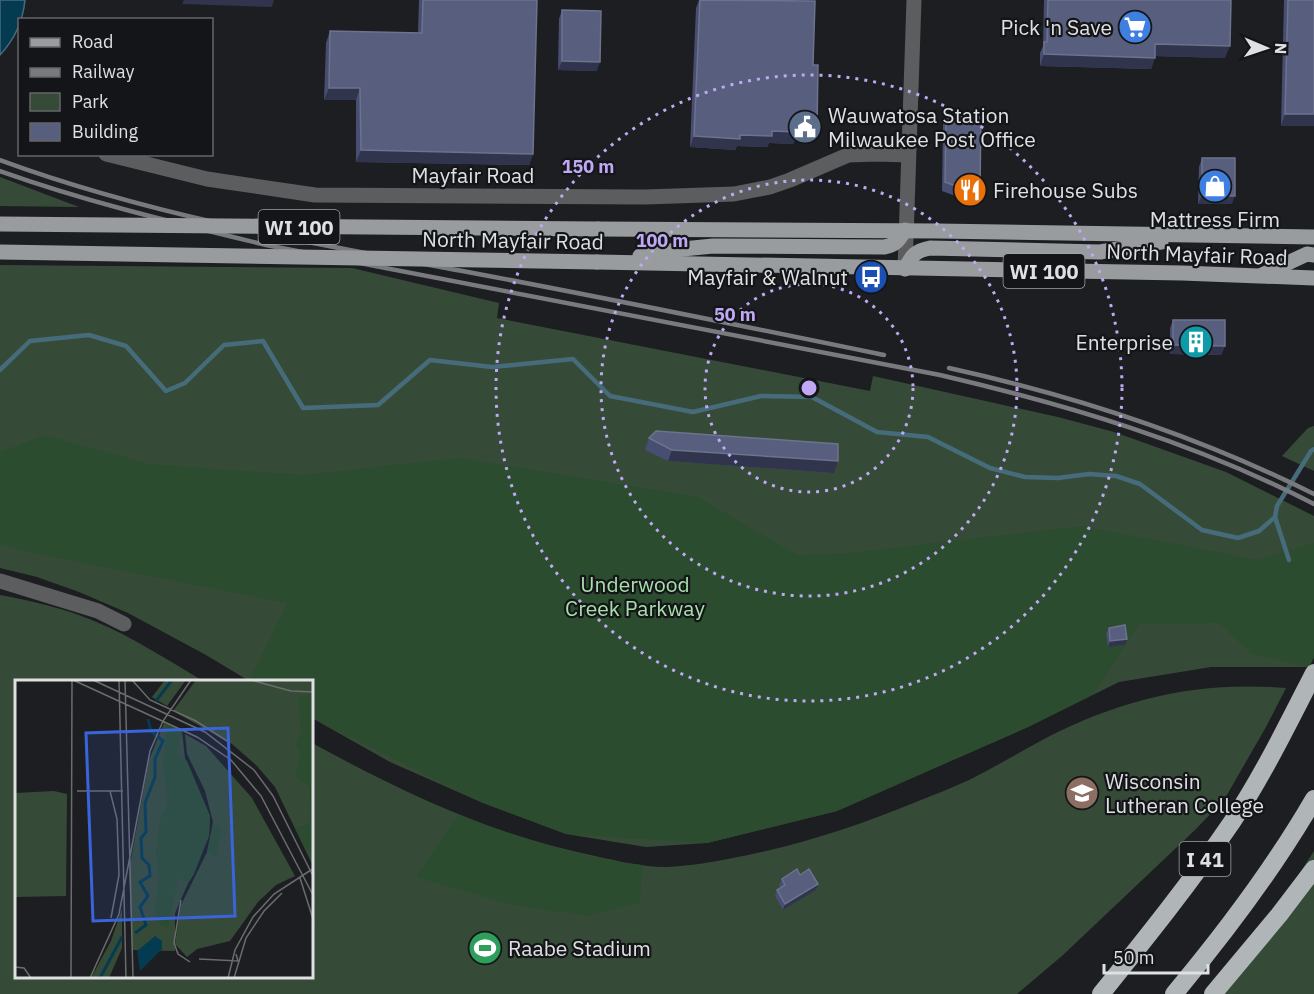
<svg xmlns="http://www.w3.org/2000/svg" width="1314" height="994" font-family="'IBM Plex Sans',sans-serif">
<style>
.green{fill:#364b37}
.forest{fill:#2b4c2e}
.water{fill:#043b50;stroke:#466c7c;stroke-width:1.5}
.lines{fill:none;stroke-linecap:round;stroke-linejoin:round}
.stream{stroke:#466c7c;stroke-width:4.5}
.street{stroke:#5b5d5e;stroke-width:15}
.primary{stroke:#989c9e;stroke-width:15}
.highway{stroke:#b0b5b7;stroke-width:18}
.rail{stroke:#797a7d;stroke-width:4.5}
.primary-bridge{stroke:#989c9e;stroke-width:15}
.wall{fill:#474e71}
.shaded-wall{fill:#30344c}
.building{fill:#585e7d;stroke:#6d728d;stroke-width:1.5}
.ring{fill:none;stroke:#bfa8f4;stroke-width:3;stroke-dasharray:3 6}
.labels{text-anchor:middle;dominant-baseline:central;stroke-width:4.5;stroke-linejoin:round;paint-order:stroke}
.shield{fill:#141518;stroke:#a2a3a5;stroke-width:1.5}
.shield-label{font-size:20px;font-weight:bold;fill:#dfe0e2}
.poi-label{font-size:21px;fill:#dfe0e2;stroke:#141518;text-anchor:start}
.street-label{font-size:21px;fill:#dfe0e2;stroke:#141518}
.park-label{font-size:21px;fill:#a7e0aa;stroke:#141518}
.inset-river{fill:none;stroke:#043b50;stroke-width:3}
.inset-road{fill:none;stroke:#6b6c6e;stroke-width:1.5}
.view{fill:#3a64da;fill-opacity:0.15;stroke:#3a64da;stroke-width:3}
.inset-edge{fill:none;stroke:#dfe0e2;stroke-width:3}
.centre{fill:#bfa8f4;stroke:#141518;stroke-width:3}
.ring-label{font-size:18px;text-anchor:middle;font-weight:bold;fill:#bfa8f4;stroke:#141518;stroke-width:4.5;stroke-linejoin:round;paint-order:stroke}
</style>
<rect width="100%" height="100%" fill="#1d1e21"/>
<g class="green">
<polygon points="0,177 79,207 0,206"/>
<polygon points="0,265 352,268 499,303 497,318 870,391 873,376 1058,417 1114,432 1226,472 1314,516 1314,657 1309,667 1211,667 1119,682 1028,727 837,811 707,843 646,847 566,834 483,803 390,762 312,718 312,682 251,682 206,655 128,613 79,592 37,577 0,568"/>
<polygon points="1314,426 1314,471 1282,456 1308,428"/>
<path d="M0 595C32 601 64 608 94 621 133 637 169 661 205 682H16V978H312V743C402 792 494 836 595 856 618 861 642 867 666 867 692 866 718 861 743 856 803 844 860 825 916 802 933 795 952 788 969 780 995 767 1020 752 1046 738 1124 698 1198 681 1286 688L1266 727 1224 800 1195 830 1063 955 1017 994H0Z"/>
<polygon points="1314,851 1314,994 1221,994"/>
</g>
<g class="forest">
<polygon points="46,435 149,464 303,475 460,458 698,497 797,555 839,554 1083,526 1258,560 1314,543 1314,657 1309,667 1252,654 1219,623 1139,624 1094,694 1028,727 837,811 707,843 566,834 483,803 312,718 312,682 249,681 287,603 42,555 0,544 0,452"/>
<path d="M458 815C518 837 579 858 642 865L640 902 588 916 508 904 416 877Z"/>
</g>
<path class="water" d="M0 0H25C23 20 15 39 0 55Z"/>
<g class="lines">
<g class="stream">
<polyline points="0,370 30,341 89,335 126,346 166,391 185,383 224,345 263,341 303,408 378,405 430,360 492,367 573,359 610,396 693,412 761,396 812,397 877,432 928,437 990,468 1025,477 1058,478 1089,474 1116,476 1140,484 1202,530 1238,538 1259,531 1275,517 1277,506 1311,451 1314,449"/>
<polyline points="1275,517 1289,560"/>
</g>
<g class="street">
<polyline points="106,154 207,179 315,195 645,197 734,194 770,187 790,180 848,155 877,154 908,155"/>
<polyline points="905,269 914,0"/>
<polyline points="0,581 98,611 124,624"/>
</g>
<g class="primary">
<polyline points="598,229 938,231 1314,237"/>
<path d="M640 256 683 249 713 246 884 247C896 245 899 240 905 230"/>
<polyline points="597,262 1182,273 1314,278"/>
<path d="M905 269C912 255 915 251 930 248L1100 252 1161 242"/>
<polyline points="1262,275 1307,254 1314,255"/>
</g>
<g class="highway">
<path d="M1101 994C1146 938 1191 882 1232 822 1263 775 1288 724 1314 673"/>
<path d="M1174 994C1225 933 1274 868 1314 799"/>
<polyline points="1213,994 1279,915 1314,869"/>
</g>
<g class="rail">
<path d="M0 160C152 216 315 244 473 273 611 299 748 327 884 355"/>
<path d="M0 171C87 202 176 223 266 245L940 375C1068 405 1196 443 1314 504"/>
<path d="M949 368C1076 396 1198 436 1314 494"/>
</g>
<g class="primary-bridge">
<polyline points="0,224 598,229"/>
<polyline points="0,252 597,262"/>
</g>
</g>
<g class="wall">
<polygon points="419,0 537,0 533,154 529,165 356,162 356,100 324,100 326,43 330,31 418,33"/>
<polygon points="699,0 795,0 813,65 813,140 795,140 793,144 769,143 767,147 737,146 735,150 690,147 696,8"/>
<polygon points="1044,0 1231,0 1225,58 1155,56 1151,69 1040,66 1040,53 1043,46"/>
<polygon points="1284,0 1314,0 1314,126 1281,126"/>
<polygon points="562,10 597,71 558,70 559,19"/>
<polygon points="946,116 976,198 961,198 942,191 943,125"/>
<polygon points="1202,158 1232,204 1198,204 1199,167"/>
<polygon points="1173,320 1225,346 1221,355 1170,354 1170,328"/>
<polygon points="649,438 834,473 668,461 645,450"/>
<polygon points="1109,628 1125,645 1108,647 1106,634"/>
<polygon points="800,875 818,884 816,890 783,910 775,896 777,890 781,888 779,885 782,879"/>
</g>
<g class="shaded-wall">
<polygon points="184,0 274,0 272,7 182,4"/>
<polygon points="1155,44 1230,46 1225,58 1151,56"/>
<polygon points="1044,54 1155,58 1151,69 1040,66"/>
<polygon points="562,61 600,62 597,71 558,70"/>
<polygon points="329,88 360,88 356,100 324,100"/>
<polygon points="1285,114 1314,114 1314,126 1281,126"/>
<polygon points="797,128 817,129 813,140 795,140 793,144 769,143 767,147 737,146 735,150 690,147 694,136 740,135"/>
<polygon points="361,150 533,154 529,165 356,162"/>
<polygon points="964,189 980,190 976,198 961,198"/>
<polygon points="1202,195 1235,196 1232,204 1198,204"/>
<polygon points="1173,345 1225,346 1221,355 1170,354"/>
<polygon points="672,450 838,461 834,473 668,461"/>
<polygon points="1127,639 1125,645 1108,647 1110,641"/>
<polygon points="818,884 816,890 783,910 785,904"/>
</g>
<g class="building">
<polygon points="423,0 537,0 533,154 361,150 360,88 329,88 330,31 422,33"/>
<polygon points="700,0 815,1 813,65 818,65 817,129 797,128 797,132 772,131 772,136 740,135 740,139 694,136"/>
<polygon points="1048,0 1231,0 1230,46 1155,44 1155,58 1044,54 1044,42 1047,42"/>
<polygon points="1288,0 1314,0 1314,114 1285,114"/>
<polygon points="562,10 601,11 600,62 562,61"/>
<polygon points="946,116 981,117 980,190 964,189 945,182"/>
<polygon points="1202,158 1235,158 1235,196 1202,195"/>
<polygon points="1173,320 1225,320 1225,346 1173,345"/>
<polygon points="656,431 838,444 838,461 672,450 649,438"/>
<polygon points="1125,625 1127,639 1110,641 1109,628"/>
<polygon points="797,869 800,875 809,869 818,884 785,904 777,890 785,885 782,879"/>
</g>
<g class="ring">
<circle cx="809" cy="388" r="104"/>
<circle cx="809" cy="388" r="208"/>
<circle cx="809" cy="388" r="313"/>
</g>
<defs>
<symbol id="supermarket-disc" viewBox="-11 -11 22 22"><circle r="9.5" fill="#3f7fe0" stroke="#141518"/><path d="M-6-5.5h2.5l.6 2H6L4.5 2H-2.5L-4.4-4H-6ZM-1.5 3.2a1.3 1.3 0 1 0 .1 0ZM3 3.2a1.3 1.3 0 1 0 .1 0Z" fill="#fff"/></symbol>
<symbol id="civic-disc" viewBox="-11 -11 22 22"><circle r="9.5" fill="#5c6f8a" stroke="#141518"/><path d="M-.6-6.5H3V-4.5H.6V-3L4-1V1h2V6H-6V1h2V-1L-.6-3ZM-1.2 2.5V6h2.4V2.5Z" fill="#fff"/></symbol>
<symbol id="shop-disc" viewBox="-11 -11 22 22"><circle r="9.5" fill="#3f7fe0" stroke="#141518"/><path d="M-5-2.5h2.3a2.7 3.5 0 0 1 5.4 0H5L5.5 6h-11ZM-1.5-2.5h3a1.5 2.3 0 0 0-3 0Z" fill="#fff"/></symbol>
<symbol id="restaurant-disc" viewBox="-11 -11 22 22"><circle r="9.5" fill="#e8710a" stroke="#141518"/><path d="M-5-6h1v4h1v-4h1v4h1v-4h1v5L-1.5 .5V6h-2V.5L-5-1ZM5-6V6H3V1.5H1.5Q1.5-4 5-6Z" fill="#fff"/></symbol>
<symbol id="bus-disc" viewBox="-11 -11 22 22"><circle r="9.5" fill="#1a4fb4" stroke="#141518"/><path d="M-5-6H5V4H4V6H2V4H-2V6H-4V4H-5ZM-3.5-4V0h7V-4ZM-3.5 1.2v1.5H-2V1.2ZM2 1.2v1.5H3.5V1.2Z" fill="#fff"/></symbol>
<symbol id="building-disc" viewBox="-11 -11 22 22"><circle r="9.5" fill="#0f9aa8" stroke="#141518"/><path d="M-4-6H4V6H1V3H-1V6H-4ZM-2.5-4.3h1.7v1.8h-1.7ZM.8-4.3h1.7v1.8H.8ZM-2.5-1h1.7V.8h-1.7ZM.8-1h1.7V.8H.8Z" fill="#fff"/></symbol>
<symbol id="university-disc" viewBox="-11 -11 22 22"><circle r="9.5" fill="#8d6e63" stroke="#141518"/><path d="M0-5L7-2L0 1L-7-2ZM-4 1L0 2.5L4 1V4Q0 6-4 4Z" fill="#fff"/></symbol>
<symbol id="stadium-disc" viewBox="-11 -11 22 22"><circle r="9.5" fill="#2e9e5b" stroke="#141518"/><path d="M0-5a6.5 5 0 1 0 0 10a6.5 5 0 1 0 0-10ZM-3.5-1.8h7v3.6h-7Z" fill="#fff"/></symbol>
</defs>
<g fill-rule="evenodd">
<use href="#supermarket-disc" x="1116" y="8" width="38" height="38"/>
<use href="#civic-disc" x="786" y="108" width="38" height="38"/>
<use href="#shop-disc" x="1196" y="167" width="38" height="38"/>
<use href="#restaurant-disc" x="951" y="171" width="38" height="38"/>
<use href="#bus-disc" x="852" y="258" width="38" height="38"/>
<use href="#building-disc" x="1177" y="323" width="38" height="38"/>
<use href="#university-disc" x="1063" y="774" width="38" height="38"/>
<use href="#stadium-disc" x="466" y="929" width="38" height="38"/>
</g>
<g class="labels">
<g class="shield">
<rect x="258.5" y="210" width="81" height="34" rx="4.5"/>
<rect x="1003.5" y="254" width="81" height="34" rx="4.5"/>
<rect x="1179.5" y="842" width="51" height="34" rx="4.5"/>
</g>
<g class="shield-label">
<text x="299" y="227">WI 100</text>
<text x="1044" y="271">WI 100</text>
<text x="1205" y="859">I 41</text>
</g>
<g class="poi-label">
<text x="1112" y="27" text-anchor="end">Pick 'n Save</text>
<text x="828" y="115">Wauwatosa Station<tspan x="828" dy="24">Milwaukee Post Office</tspan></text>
<text x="993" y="190">Firehouse Subs</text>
<text x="1215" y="219" text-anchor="middle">Mattress Firm</text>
<text x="848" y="277" text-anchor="end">Mayfair &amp; Walnut</text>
<text x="1173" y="342" text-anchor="end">Enterprise</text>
<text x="1105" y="781">Wisconsin<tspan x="1105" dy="24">Lutheran College</tspan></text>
<text x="508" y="948">Raabe Stadium</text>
</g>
<g class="street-label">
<text x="473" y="175">Mayfair Road</text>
<text transform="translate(513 240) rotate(1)">North Mayfair Road</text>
<text transform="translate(1197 254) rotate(2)">North Mayfair Road</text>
</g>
<g class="park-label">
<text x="635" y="584">Underwood<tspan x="635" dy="24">Creek Parkway</tspan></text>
</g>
</g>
<g transform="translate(15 680)">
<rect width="298" height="298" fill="#1d1e21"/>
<path d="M150 0H171L152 26 137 17ZM181 0H298V186L260 107 241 85 217 64 158 31ZM149 43 167 51 170 78 195 136 194 156 160 233V271L117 270 114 190 134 80ZM170 54 191 66 237 118 280 196 261 205 243 222 215 261 182 269 172 277 160 264 166 225 192 172 198 142 190 111 172 74ZM39 111 52 114 51 216 0 217V113ZM107 229V268L94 298H76L96 261Z" fill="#364b37"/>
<path d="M298 13V176L286 161 281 147 293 145 295 140 294 107 280 96 286 74 281 65 286 52 283 17ZM152 44 167 51 161 75 172 81 195 136 194 156 179 194 174 202 163 198 153 249 145 244 140 233 144 196 141 173 145 139 153 124 148 84ZM198 145H204L206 153 201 177 192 172Z" fill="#2b4c2e"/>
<path d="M140 256 147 261V269L125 291 122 271Z" fill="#043b50"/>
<path class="inset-river" d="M141 21 157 0M120 253 131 245 125 227 133 216 125 202 135 196 134 185 127 178 126 158 131 152 130 123 140 97V79L148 61 136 51 133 39M85 298 107 257"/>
<path class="inset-road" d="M58 0 182 57 216 80 246 116 299 217M78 0 190 52 239 90 258 116 299 198M104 0 111 298M110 0 118 298M117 0 135 20 181 41 212 61M239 1 276 11 299 12M62 111H108M95 111 102 139 104 195 96 238M285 198 299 242M166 220 159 263 163 274 175 282M184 279 223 281 221 274M0 287 9 288 16 298M56 298 57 0M75 298 104 234 135 71 148 41 176 0M213 298 220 270 238 237 259 214 299 188M219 298 231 258 249 231 267 213"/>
<path class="view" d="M213 48 220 236 78 241 71 53Z"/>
<rect width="298" height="298" class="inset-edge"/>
</g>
<circle cx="809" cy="388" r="9" class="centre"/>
<g class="ring-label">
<text x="588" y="173">150 m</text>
<text x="662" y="247">100 m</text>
<text x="735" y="321">50 m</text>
</g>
<rect x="18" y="18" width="195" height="138" fill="#141518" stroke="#656669" stroke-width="1.5"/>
<rect x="30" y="38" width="30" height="9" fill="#989c9e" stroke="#656669" stroke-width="1.5"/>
<text x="72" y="48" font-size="18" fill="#dfe0e2">Road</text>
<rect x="30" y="68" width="30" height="9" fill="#797a7d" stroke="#656669" stroke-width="1.5"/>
<text x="72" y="78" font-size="18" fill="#dfe0e2">Railway</text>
<rect x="30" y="93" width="30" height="18" fill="#364b37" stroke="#656669" stroke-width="1.5"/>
<text x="72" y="108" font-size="18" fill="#dfe0e2">Park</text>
<rect x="30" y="123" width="30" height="18" fill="#585e7d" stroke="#656669" stroke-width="1.5"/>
<text x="72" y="138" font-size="18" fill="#dfe0e2">Building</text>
<g transform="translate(1266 48) rotate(92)" stroke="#141518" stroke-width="4.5" paint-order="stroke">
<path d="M0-4.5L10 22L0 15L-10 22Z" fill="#dfe0e2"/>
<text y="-9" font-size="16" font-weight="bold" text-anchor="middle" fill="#dfe0e2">N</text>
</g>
<path d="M1104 964v9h104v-9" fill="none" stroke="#dfe0e2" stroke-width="3"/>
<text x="1113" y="964" font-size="18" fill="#dfe0e2" stroke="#141518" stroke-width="4.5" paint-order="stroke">50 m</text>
</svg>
